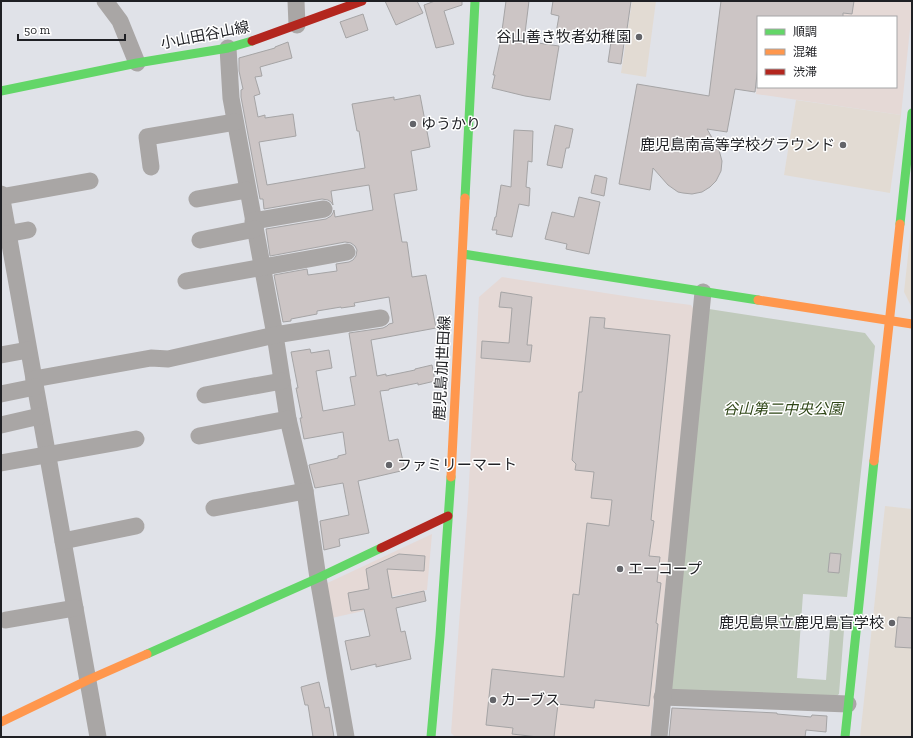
<svg xmlns="http://www.w3.org/2000/svg" width="913" height="738" font-family="'Zilla Slab','Noto Sans JP',serif">
<style>
.commercial{fill:#e5d9d6}
.education{fill:#e2dbd3}
.green{fill:#c0cabc}
.building{fill:#ccc5c5;stroke:#a5a4a5}
.lines{fill:none;stroke-linecap:round;stroke-linejoin:round}
.street{stroke:#a9a6a5;stroke-width:17}
.fast{stroke:#63d668;stroke-width:9}
.slow{stroke:#ff974d;stroke-width:9}
.jam{stroke:#b3261e;stroke-width:9}
.poi-dot{fill:#636469;stroke:#fff;stroke-width:1.5}
.labels{text-anchor:middle;dominant-baseline:central;stroke-width:3;stroke-linejoin:round;paint-order:stroke}
.street-label{font-size:15px;fill:#1f2024;stroke:#fff}
.poi-label{font-size:15px;fill:#1f2024;stroke:#fff;text-anchor:start}
.park-label{font-size:15px;font-style:italic;fill:#2e4516;stroke:#fff}
</style>
<rect width="100%" height="100%" fill="#e0e2e8"/>
<g class="commercial">
<polygon points="768,1 912,1 912,10 901,115 756,94 758,78 758,87 896,87 896,17 766,17"/>
<polygon points="502,277 644,299 691,305 694,310 650,737 455,737 451,733 468,501 479,297"/>
<polygon points="432,534 427,590 362,602 363,611 327,619 321,586"/>
</g>
<g class="education">
<polygon points="632,1 656,1 646,77 621,73"/>
<polygon points="796,100 901,115 890,193 784,175"/>
<polygon points="912,219 912,308 904,292"/>
<polygon points="885,506 912,509 912,737 860,737"/>
</g>
<polygon class="green" points="709,309 865,333 875,346 847,597 803,594 797,678 826,680 831,616 845,617 839,694 832,700 673,692 669,684"/>
<g class="building">
<polygon points="385,1 417,1 423,13 396,25"/>
<polygon points="435,1 462,1 462,5 444,11 454,44 436,48 424,5"/>
<polygon points="506,1 529,1 524,41 559,46 550,100 525,96 492,88 495,75 493,75 501,38"/>
<polygon points="553,1 631,1 625,43 624,43 621,64 608,62 611,42 572,34 572,36 556,33 559,16 551,14"/>
<polygon points="721,1 854,1 852,14 843,13 843,17 758,17 758,65 755,92 735,89 727,132 707,129 719,150 722,161 721,171 716,181 710,187 702,192 692,194 683,193 678,192 668,185 653,168 650,190 619,184 637,84 709,96"/>
<polygon points="363,14 368,30 346,38 340,22"/>
<polygon points="288,42 292,58 260,67 262,76 255,77 260,94 254,96 258,117 265,115 265,118 293,114 296,136 259,142 267,185 365,168 359,131 357,131 352,104 394,97 394,100 420,95 430,147 411,151 417,190 394,194 402,242 407,242 412,277 426,275 436,328 371,340 377,376 386,374 386,376 415,370 415,369 432,365 435,381 418,385 418,383 389,389 389,390 380,391 389,441 398,439 405,470 358,481 369,533 339,539 340,546 324,550 320,521 349,515 343,483 315,488 309,465 338,458 338,456 346,454 343,432 304,439 300,418 302,418 296,388 298,388 291,352 310,349 311,353 329,350 332,368 316,371 323,411 355,405 350,377 356,376 349,333 383,328 387,326 389,324 393,323 389,297 354,303 355,306 341,308 341,307 317,311 317,314 291,319 291,321 283,322 274,275 307,269 308,275 337,271 336,264 349,262 353,260 356,256 357,250 355,246 351,243 345,242 270,256 266,229 326,219 331,216 333,213 334,210 335,217 373,210 369,185 331,191 333,205 331,202 328,200 322,199 264,209 263,199 260,199 241,97 241,90 243,89 239,71 239,58 275,48 275,47"/>
<polygon points="555,125 573,129 569,148 566,148 562,168 547,165"/>
<polygon points="514,130 533,131 532,162 528,161 526,187 530,188 529,206 519,204 512,237 496,234 497,230 492,230 495,217 496,217 501,185 511,187"/>
<polygon points="595,175 607,178 604,196 591,193"/>
<polygon points="579,197 600,202 589,254 566,249 567,244 545,239 552,212 574,217"/>
<polygon points="501,292 532,297 527,345 532,345 530,362 481,358 482,341 509,343 512,308 499,307"/>
<polygon points="590,317 605,318 604,328 670,335 651,520 654,521 649,556 660,557 657,582 661,583 656,623 658,624 649,706 595,700 594,708 558,704 554,737 538,737 512,734 513,728 486,725 492,669 564,677 573,594 579,595 587,523 609,526 612,500 591,498 594,472 575,470 576,464 572,460 579,392 582,392"/>
<polygon points="830,553 841,554 839,573 828,572"/>
<polygon points="399,554 425,556 424,571 387,569 392,598 424,591 426,601 396,608 401,632 405,631 411,659 376,667 376,664 351,670 345,641 370,636 364,609 351,611 348,593 369,589 366,569"/>
<polygon points="898,617 912,618 912,648 895,647"/>
<polygon points="319,682 325,708 329,707 334,737 313,737 308,705 305,705 301,687"/>
<polygon points="672,708 777,713 777,714 811,717 812,715 827,716 826,732 806,730 805,737 669,737"/>
</g>
<g class="lines">
<g class="street">
<polyline points="105,1 120,21 137,63"/>
<polyline points="296,1 297,25"/>
<polyline points="228,48 231,98 275,335 288,419 305,491 318,578 346,737"/>
<polyline points="151,167 147,137 235,122"/>
<polyline points="1,194 98,737"/>
<polyline points="1,197 90,181"/>
<polyline points="197,199 247,190"/>
<polyline points="253,221 324,209"/>
<polyline points="1,235 28,230"/>
<polyline points="200,240 255,229"/>
<polyline points="186,281 347,252"/>
<polyline points="1,355 28,350"/>
<polyline points="34,379 151,358 168,359 275,335 381,318"/>
<polyline points="1,394 35,387"/>
<polyline points="205,395 282,381"/>
<polyline points="1,425 40,416"/>
<polyline points="199,436 288,419"/>
<polyline points="1,463 136,439"/>
<polyline points="214,508 305,491"/>
<polyline points="63,541 136,526"/>
<polyline points="6,620 75,608"/>
<polyline points="662,697 848,704"/>
<polyline points="659,737 703,292"/>
</g>
<g class="fast">
<polyline points="1,91 137,63 228,48 252,41"/>
<polyline points="465,198 475,1"/>
<polyline points="900,224 912,113"/>
<polyline points="463,254 758,300"/>
<polyline points="147,654 318,578 381,548"/>
<polyline points="431,737 440,636 451,477"/>
<polyline points="845,737 874,461"/>
</g>
<g class="slow">
<polyline points="758,300 912,324"/>
<polyline points="874,461 900,224"/>
<polyline points="451,477 465,198"/>
<polyline points="1,722 88,680 147,654"/>
</g>
<g class="jam">
<polyline points="252,41 362,1"/>
<polyline points="381,548 448,516"/>
</g>
</g>
<g class="poi-dot">
<circle cx="639" cy="37" r="4"/>
<circle cx="413" cy="124" r="4"/>
<circle cx="843" cy="145" r="4"/>
<circle cx="389" cy="465" r="4"/>
<circle cx="620" cy="569" r="4"/>
<circle cx="892" cy="623" r="4"/>
<circle cx="493" cy="700" r="4"/>
</g>
<g class="labels">
<g class="street-label">
<text transform="translate(205 35) rotate(-11)">小山田谷山線</text>
<text transform="translate(442 368) rotate(-87)">鹿児島加世田線</text>
</g>
<g class="poi-label">
<text x="631" y="37" text-anchor="end">谷山善き牧者幼稚園</text>
<text x="421" y="124">ゆうかり</text>
<text x="835" y="145" text-anchor="end">鹿児島南高等学校グラウンド</text>
<text x="397" y="465">ファミリーマート</text>
<text x="628" y="569">エーコープ</text>
<text x="884" y="623" text-anchor="end">鹿児島県立鹿児島盲学校</text>
<text x="501" y="700">カーブス</text>
</g>
<g class="park-label">
<text x="783" y="409">谷山第二中央公園</text>
</g>
</g>
<rect width="913" height="738" fill="none" stroke="#1f2024" stroke-width="4"/>
<rect x="757" y="16" width="140" height="72" fill="#ffffff" stroke="#a5a6a7"/>
<rect x="765" y="29" width="20" height="6" fill="#63d668" stroke="#a5a6a7"/>
<text x="793" y="36" font-size="12" fill="#1f2024">順調</text>
<rect x="765" y="49" width="20" height="6" fill="#ff974d" stroke="#a5a6a7"/>
<text x="793" y="56" font-size="12" fill="#1f2024">混雑</text>
<rect x="765" y="69" width="20" height="6" fill="#b3261e" stroke="#a5a6a7"/>
<text x="793" y="76" font-size="12" fill="#1f2024">渋滞</text>
<path d="M18 34v6h107v-6" fill="none" stroke="#1f2024" stroke-width="2"/>
<text x="24" y="34" font-size="12" fill="#1f2024" stroke="#ffffff" stroke-width="3" paint-order="stroke">50 m</text>
</svg>
